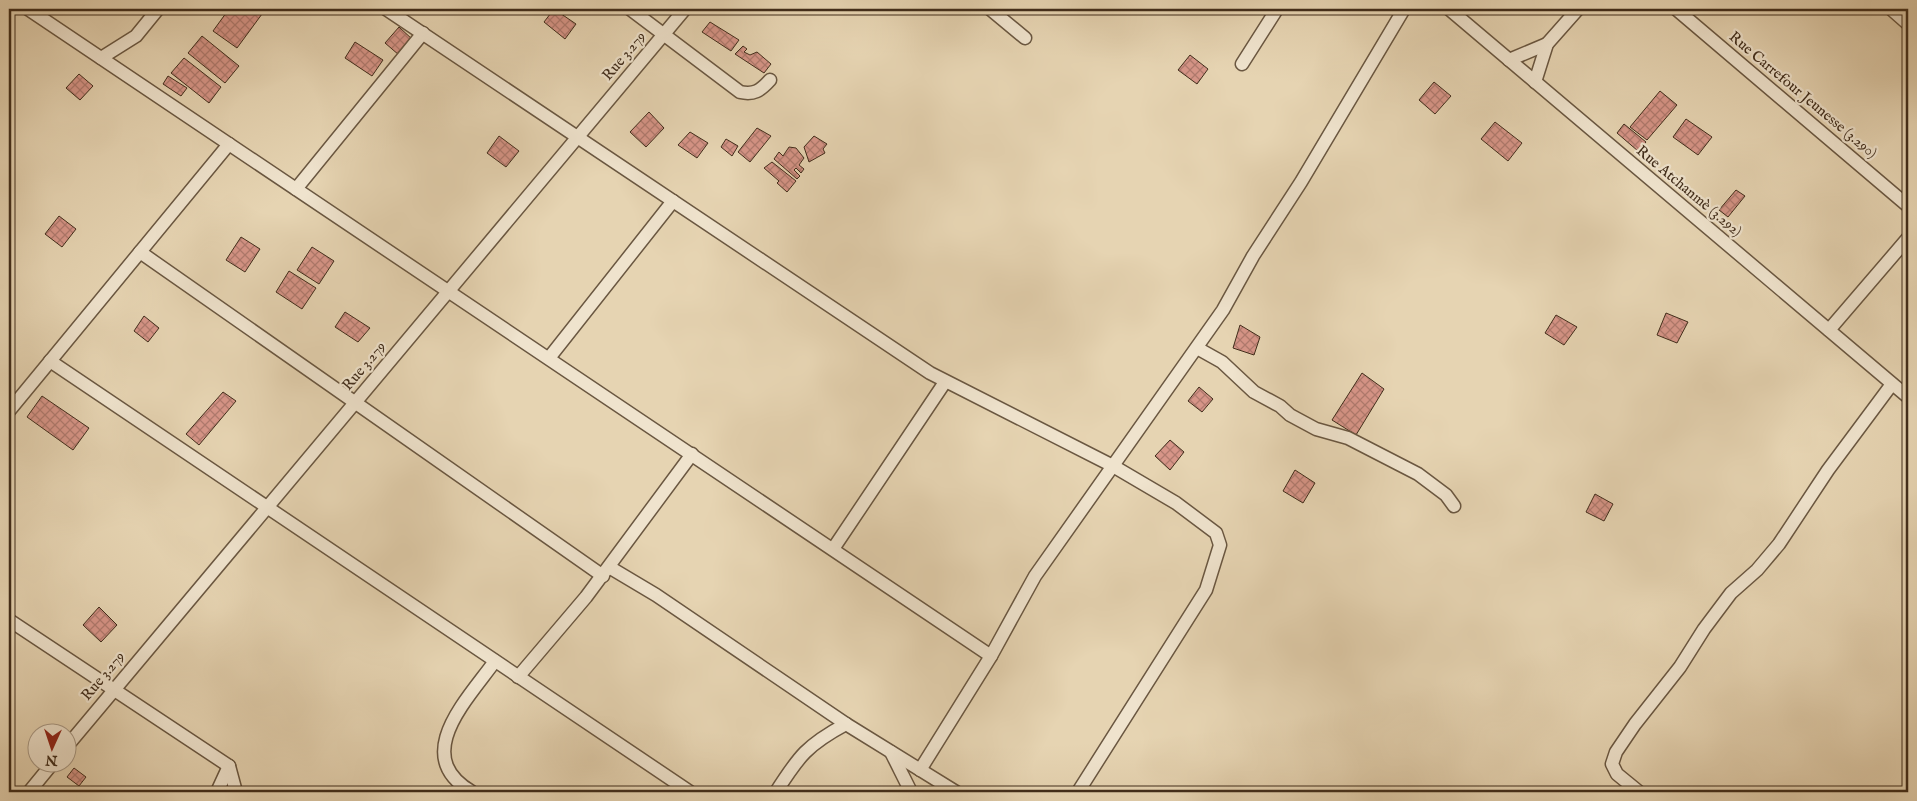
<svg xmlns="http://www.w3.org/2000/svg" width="1917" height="801" font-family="'IM FELL English',serif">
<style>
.building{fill:url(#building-cross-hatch);stroke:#412d1b}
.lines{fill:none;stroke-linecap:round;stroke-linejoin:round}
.minor-casing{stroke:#6a5741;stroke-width:15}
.minor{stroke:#efe3cd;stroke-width:12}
.labels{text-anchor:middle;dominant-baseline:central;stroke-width:4.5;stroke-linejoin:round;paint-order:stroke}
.street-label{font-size:15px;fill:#412d1b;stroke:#efe3cd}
</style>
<defs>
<pattern id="building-cross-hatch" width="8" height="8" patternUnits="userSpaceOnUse" patternTransform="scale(1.25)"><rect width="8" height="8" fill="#d79588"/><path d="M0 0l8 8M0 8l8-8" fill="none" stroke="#b07a6e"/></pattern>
</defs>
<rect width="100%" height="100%" fill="#e6d4b2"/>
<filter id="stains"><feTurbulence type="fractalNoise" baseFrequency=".004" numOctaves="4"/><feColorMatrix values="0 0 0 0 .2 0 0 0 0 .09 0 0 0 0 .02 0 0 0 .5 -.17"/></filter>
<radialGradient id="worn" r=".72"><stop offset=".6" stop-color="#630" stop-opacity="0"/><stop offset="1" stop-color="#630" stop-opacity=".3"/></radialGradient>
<g class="building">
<polygon points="229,9 255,9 262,14 237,48 213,31"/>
<polygon points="554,9 576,24 565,39 544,22"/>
<polygon points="710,22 739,40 731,51 702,32"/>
<polygon points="399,27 413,40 399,55 385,43"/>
<polygon points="202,36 239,66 225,83 188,53"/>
<polygon points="355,42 383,60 372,76 345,58"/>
<polygon points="743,46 747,49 744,52 750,55 757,52 771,64 764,73 735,54"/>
<polygon points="1190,55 1208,69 1197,84 1178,70"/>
<polygon points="184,58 221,87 209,103 171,73"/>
<polygon points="79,74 93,86 80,100 66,88"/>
<polygon points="168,76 187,88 181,96 163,84"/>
<polygon points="1434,82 1451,96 1435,114 1419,100"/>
<polygon points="1660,91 1677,105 1647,140 1630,127"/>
<polygon points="649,112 664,128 646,147 630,132"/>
<polygon points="1686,119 1712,137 1698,155 1673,137"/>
<polygon points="1495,122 1522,143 1508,161 1481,139"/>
<polygon points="1624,124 1646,142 1638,151 1617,133"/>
<polygon points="757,128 771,136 750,162 738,152"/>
<polygon points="690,132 708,143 697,158 678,145"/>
<polygon points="499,136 519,151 506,167 487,153"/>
<polygon points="814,136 827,144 823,149 825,153 809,162 804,147"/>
<polygon points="726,139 738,146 732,156 721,147"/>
<polygon points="789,147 796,148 804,158 799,165 804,169 801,173 796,168 794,170 800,176 797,179 774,159 779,152 783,156"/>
<polygon points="772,162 796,181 787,192 777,183 779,181 764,168"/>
<polygon points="1736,190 1745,196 1728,217 1719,210"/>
<polygon points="59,216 76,229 62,247 45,234"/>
<polygon points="241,237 260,249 245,272 226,260"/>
<polygon points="312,247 334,261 319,284 297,270"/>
<polygon points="289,271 316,288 302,309 276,292"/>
<polygon points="345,312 370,328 358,342 335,327"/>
<polygon points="1666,313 1688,322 1677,343 1657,335"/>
<polygon points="1556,315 1577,327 1564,345 1545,333"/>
<polygon points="144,316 159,328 148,342 134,331"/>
<polygon points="1240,325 1260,337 1254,355 1233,348"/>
<polygon points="1362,373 1384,389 1356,435 1332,420"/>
<polygon points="1199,387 1213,399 1202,412 1188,401"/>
<polygon points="223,392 236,401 199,445 186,434"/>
<polygon points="42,396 89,428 73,450 27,417"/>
<polygon points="1170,440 1184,452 1170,470 1155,456"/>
<polygon points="1295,470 1315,483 1303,503 1283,491"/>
<polygon points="1595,494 1613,504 1604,521 1586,512"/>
<polygon points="99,607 117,625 101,642 83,625"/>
<polygon points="74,768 86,777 79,786 67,777"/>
</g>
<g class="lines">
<defs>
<g id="minor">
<polyline points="28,9 991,656"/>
<polyline points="386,9 930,373 1113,466 1176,503 1216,533 1220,545 1206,590 1078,792"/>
<path d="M630 9 740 92C754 95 760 91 770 80"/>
<polyline points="990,9 1025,38"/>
<polyline points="1449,9 1908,397"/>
<polyline points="1676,9 1908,206"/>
<polyline points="1891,9 1908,24"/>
<polyline points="101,58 136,36 158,9"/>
<polyline points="1509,60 1547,44"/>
<polyline points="1242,64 1277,9"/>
<polyline points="1535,82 1547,44 1578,9"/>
<polyline points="296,189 423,33"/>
<polyline points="140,252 603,576"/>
<polyline points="1829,330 1908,238"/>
<polyline points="1197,348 1222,362 1254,392 1280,406 1290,415 1316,429 1348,438 1418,474 1446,495 1454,506"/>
<polyline points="549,358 673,201"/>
<polyline points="50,361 690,792"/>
<polyline points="9,411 229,144"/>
<polyline points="833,549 945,382"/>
<polyline points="609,567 656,595 846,724 956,792"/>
<polyline points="9,620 229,766 236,792"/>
<polyline points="518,677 586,597 692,454"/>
<polyline points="68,745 685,9"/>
<polyline points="891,752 911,792"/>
<polyline points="920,770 991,656 1035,576 1223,310 1253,256 1301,182 1404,9"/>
<polyline points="29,792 52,764"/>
<polyline points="217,792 229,766"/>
<path d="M472 792C410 756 467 700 495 661"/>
<path d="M776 792C799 756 807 745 846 724"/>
<polyline points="1639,792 1617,774 1612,764 1616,752 1635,724 1680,667 1704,629 1731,593 1757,570 1779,544 1828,470 1892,384"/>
</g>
</defs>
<use href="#minor" class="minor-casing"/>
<use href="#minor" class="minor"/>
</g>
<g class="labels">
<g class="street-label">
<text transform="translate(624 56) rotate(-50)">Rue 3.279</text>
<text transform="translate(1803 95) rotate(40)">Rue Carrefour Jeunesse (3.290)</text>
<text transform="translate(1689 191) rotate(40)">Rue Atchanmè (3.292)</text>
<text transform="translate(364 366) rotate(-50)">Rue 3.279</text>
<text transform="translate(103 676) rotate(-50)">Rue 3.279</text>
</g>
</g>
<rect width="1917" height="801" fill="none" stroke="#e6d4b2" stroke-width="30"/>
<rect x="10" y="10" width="1897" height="781" fill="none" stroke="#412d1b" stroke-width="2.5"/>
<rect x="15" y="15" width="1887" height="771" fill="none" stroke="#412d1b"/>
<g transform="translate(52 748) rotate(183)"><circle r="24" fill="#efe3cd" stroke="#a99a86"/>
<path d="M0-4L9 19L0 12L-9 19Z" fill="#8f2418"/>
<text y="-8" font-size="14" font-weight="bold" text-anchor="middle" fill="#412d1b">N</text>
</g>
<rect width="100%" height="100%" filter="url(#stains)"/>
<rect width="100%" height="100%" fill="url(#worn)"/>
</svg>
